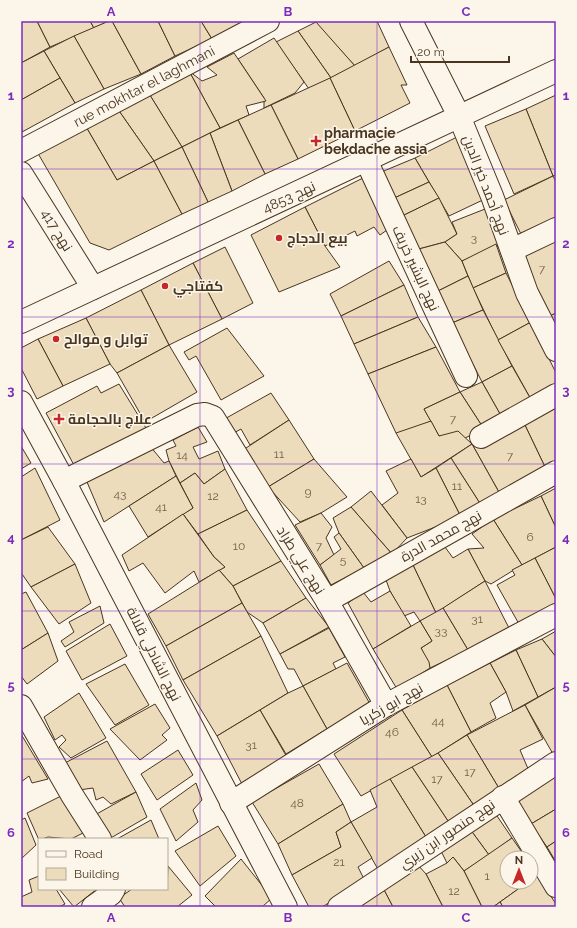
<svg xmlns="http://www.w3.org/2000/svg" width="577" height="928" font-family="Raleway,Cairo,sans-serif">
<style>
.building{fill:#ecdcbc;stroke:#4a3520}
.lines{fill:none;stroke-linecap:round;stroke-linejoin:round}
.minor-casing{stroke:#4a3520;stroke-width:24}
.minor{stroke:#fbf6e9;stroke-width:22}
.grid{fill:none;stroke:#7b2cbf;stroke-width:1;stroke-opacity:0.55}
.poi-dot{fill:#c62828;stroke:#fbf6e9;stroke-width:1.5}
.labels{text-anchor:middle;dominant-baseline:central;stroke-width:3;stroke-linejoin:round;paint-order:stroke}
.number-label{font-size:12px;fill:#725f47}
.street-label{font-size:14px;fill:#4a3520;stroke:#fbf6e9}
.poi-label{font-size:14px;font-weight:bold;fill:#4a3520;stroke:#fbf6e9;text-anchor:start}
.neatline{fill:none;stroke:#7b2cbf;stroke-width:1.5}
.grid-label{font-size:13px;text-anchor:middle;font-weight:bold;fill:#7b2cbf}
</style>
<rect width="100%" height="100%" fill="#fbf6e9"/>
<g class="building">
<polygon points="21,21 37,21 50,47 21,63"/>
<polygon points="37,21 90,21 94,28 50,47"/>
<polygon points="90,21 109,21 94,28"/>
<polygon points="109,21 112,21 141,74 104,89 74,36"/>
<polygon points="112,21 158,21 175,56 141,74"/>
<polygon points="158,21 201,21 212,39 175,56"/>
<polygon points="201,21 250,21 212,39"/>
<polygon points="314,21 377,21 389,47 355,66"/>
<polygon points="316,22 355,66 331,78 298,31"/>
<polygon points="298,31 331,78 309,89 276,42"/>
<polygon points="74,36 104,89 75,103 44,51"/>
<polygon points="274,38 304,82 295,93 264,108 264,98 238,59"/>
<polygon points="389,47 407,85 401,85 410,103 355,131 330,78"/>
<polygon points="44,51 60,78 21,100 21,63"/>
<polygon points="234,53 266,101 246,106 249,115 220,128 189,71 202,81 217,75 207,67"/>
<polygon points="189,71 220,128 182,147 148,92"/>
<polygon points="60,78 75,103 22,132 21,100"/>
<polygon points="330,78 355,131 298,159 271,105"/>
<polygon points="148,92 182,147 154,161 117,108"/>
<polygon points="556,95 556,175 553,176 526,109"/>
<polygon points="271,105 298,159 265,174 238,120"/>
<polygon points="117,108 154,161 117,180 85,125"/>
<polygon points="526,109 553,176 514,194 485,126"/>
<polygon points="238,120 265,174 232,191 210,133"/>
<polygon points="85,125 117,180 154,161 182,214 109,250 90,243 36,150"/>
<polygon points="210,133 232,191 208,202 182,147"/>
<polygon points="457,137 487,198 449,216 415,158"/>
<polygon points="182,147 208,202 182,214 154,161"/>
<polygon points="415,158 429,182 390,200 379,173"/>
<polygon points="369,175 394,225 380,235 374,227 357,236 355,231 325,246 305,207"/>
<polygon points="553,176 556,182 556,221 522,236 504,200"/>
<polygon points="429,182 439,198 398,218 390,200"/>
<polygon points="439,198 457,234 445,242 415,250 398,218"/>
<polygon points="305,207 325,246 340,267 279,292 251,235"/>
<polygon points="485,209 501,245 462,261 445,242 457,234 452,222"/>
<polygon points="556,239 556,313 548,317 522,256"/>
<polygon points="445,242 462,261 468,276 436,292 415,250"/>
<polygon points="496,244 506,273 473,288 462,261"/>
<polygon points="225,247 253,303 222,319 193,263"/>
<polygon points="389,261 404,285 341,316 330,294"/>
<polygon points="193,263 222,319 169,345 141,290"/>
<polygon points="506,273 531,322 498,340 473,288"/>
<polygon points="468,276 483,310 452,323 436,292"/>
<polygon points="404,285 418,317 354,344 341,316"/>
<polygon points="141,290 169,345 117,373 110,364 86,318"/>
<polygon points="483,310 512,366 482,382 452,323"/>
<polygon points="556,313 556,332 548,317"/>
<polygon points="418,317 436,347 368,374 354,344"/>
<polygon points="86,318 110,364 63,386 38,339"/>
<polygon points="531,322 556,373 556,392 533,403 498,340"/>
<polygon points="227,328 264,376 221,400 196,356 189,360 184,352"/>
<polygon points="38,339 63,386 37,399 21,368 21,348"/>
<polygon points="169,345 197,392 145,422 117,373"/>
<polygon points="436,347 460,392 424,409 431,421 400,437 396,433 368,374"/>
<polygon points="512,366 533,403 504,421 482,382"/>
<polygon points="482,382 504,421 484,429 460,392"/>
<polygon points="119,384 146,428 75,467 46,413 97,386 101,393"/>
<polygon points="460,392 484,429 465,438 439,436 424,409"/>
<polygon points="271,393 289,420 250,445 241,429 230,435 221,421"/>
<polygon points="556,407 556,464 546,469 523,421"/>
<polygon points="289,420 314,459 268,487 243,450"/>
<polygon points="431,421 439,436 458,431 472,444 421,477 396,433"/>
<polygon points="523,421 546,469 500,494 472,444 498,434"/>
<polygon points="198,427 207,442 193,447 199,459 218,451 225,469 204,484 195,473 180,483 169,461 166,450 176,446 173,440"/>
<polygon points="472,444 500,494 481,505 451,458"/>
<polygon points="21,446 31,463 21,469"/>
<polygon points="150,446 164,463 169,461 176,476 104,522 87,482"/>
<polygon points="451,458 481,505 461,517 436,468"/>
<polygon points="314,459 347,497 321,513 300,522 268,487"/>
<polygon points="411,459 421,477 436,468 461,517 407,538 382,505 398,493 386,471"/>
<polygon points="35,468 60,520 21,540 21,477"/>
<polygon points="225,469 247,510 198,534 183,514 193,508 180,483 195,473 204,484"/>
<polygon points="176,476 193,508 148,537 129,506"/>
<polygon points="556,488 556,528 541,496"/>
<polygon points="371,491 407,538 392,554 351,507"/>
<polygon points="541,496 556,528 556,547 522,565 493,519"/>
<polygon points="351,507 392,554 364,568 339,533 333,518"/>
<polygon points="247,510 281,561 233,586 219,570 225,567 214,557 198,534"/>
<polygon points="321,513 332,527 326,538 334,555 320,565 295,525"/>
<polygon points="183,514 214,557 225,567 199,582 194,571 165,593 143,563 129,571 122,555"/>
<polygon points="493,519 522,565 491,584 485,581 468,549 484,548 472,534"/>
<polygon points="48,527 75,564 31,587 22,574 21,576 21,540"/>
<polygon points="339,533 364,568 331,585 320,565 341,549 334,537"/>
<polygon points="445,547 453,558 468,549 485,581 436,613 412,563"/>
<polygon points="556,547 556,599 535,558"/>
<polygon points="535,558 556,599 556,605 519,624 497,585 515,575 512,570"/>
<polygon points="281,561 306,598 263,623 247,612 233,586"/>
<polygon points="412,563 436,613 420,621 414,612 404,616 390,591 385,577"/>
<polygon points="75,564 91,603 59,624 31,587"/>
<polygon points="219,570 233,586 242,603 166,646 148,614"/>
<polygon points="485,581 510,630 468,650 443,608"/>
<polygon points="390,591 411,626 373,649 348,603 363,592 371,602"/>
<polygon points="26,592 48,633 21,650 21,594"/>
<polygon points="306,598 329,627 280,654 263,623"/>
<polygon points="242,603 261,636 183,680 166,646"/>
<polygon points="100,606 104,623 65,647 61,641 74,632 69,622"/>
<polygon points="443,608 468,650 430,668 421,648 432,641 420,621"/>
<polygon points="420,621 432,641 421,648 429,662 430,668 397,689 373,649"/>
<polygon points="110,624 127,656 82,680 66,651"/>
<polygon points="329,628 345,657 333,663 336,669 303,686 294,669 288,669 280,654"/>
<polygon points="556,631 556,657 542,639"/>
<polygon points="48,633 58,661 27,684 21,676 21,650"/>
<polygon points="261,636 288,693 217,736 183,680"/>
<polygon points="542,639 556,657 556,687 538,697 516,650"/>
<polygon points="516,650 538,697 513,711 506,692 490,663"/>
<polygon points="347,663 370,704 327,729 303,686"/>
<polygon points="490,663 506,692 490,703 496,718 471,732 447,685"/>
<polygon points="125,664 149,705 115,725 86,684"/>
<polygon points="447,685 471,732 432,757 402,710"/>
<polygon points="303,686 327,729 286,754 260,710 288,693"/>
<polygon points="556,687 556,753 553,754 525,705"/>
<polygon points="79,693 106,738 71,758 59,747 66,740 62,735 55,740 44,717"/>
<polygon points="155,704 170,728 162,735 167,740 140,760 110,729"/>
<polygon points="525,705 543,739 520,750 529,771 500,790 467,735"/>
<polygon points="260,710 288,759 243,786 217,736"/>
<polygon points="402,710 432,757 361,796 334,754"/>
<polygon points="21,734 48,779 32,783 29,776 21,782"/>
<polygon points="467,735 500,790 475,807 438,753"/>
<polygon points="107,741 136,792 111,804 103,797 96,800 93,788 79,790 63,764"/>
<polygon points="178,750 193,775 157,800 141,774"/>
<polygon points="438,753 475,807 450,824 412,767"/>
<polygon points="319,764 343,804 278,844 252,802"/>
<polygon points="412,767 450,824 426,837 390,779"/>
<polygon points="556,773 556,809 531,824 517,800"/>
<polygon points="390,779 426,837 379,871 351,822 377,807 370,790"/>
<polygon points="196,783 202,800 193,810 198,822 176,841 160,809"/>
<polygon points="136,792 147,817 109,839 93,816"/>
<polygon points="63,795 85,832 71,839 48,837 39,840 27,813"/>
<polygon points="343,804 351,822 336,832 341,847 292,875 278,844"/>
<polygon points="556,809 556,841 547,847 531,824"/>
<polygon points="495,813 512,838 489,855 470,829"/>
<polygon points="25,818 36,845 21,859 21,820"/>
<polygon points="151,820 159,839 117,839"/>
<polygon points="351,822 372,858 358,867 365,881 322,907 309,907 292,875 341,847 336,832"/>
<polygon points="218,826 236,856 200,886 175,851"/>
<polygon points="470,829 489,855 464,871 453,857 447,863 441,851"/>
<polygon points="512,838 526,858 507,858 507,882 528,882 493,907 482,907 464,871"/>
<polygon points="556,841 556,862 547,847"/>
<polygon points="453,857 464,871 482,907 443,907 426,874 447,863"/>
<polygon points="241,859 272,898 262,907 216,907 205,896"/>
<polygon points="418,865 426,874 443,907 393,907 383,888"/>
<polygon points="168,866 192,895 177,907 125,907 119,898 132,889 167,889"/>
<polygon points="531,866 537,875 531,880"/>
<polygon points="537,875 556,904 556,907 503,907 500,902 528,882 531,882 531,880"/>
<polygon points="39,876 39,889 56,889 65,904 59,907 21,907 21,897 32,892 29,880"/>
<polygon points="383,888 393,907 355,907"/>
<polygon points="59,889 97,889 74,907"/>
<polygon points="500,902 503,907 493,907"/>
</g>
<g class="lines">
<defs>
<g id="minor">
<polyline points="411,21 459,116 492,196 527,293 556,350"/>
<path id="s1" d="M21 151 268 21"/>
<polyline points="366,160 466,376"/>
<polyline points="21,173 93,288"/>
<polyline points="512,250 556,229"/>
<polyline points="21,322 556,71"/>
<polyline points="21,402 64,481 286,907"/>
<polyline points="481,437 556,395"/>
<polyline points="64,481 197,415 205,414 213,417 327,601 386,705"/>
<polyline points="327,601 556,472"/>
<polyline points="21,706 72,795 100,839"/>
<polyline points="503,797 556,886"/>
<polyline points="231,803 386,705 556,615"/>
<polyline points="93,907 111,894 114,889"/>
<polyline points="339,907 556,763"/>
</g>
</defs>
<use href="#minor" class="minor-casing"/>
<use href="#minor" class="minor"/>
</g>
<path class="grid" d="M200 21V907M377 21V907M21 169H556M21 317H556M21 464H556M21 611H556M21 759H556"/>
<g class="poi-dot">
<path d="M314 135h4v4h4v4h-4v4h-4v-4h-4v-4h4z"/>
<circle cx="279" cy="238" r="4"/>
<circle cx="165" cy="286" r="4"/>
<circle cx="56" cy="339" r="4"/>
<path d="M57 413h4v4h4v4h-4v4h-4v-4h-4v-4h4z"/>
</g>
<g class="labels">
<g class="number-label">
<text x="474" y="238">3</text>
<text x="542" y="269">7</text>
<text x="453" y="419">7</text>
<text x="279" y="454">11</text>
<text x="182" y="455">14</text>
<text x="510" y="456">7</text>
<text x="457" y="486">11</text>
<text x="308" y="492">9</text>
<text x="120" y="494">43</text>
<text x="213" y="496">12</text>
<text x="421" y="499">13</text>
<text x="161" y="507">41</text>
<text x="530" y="537">6</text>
<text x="239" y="546">10</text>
<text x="319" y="546">7</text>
<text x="343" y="560">5</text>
<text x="477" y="619">31</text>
<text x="441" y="631">33</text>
<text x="438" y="721">44</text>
<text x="392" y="732">46</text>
<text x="251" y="745">31</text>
<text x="470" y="772">17</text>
<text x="437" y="779">17</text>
<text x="297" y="803">48</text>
<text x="339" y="862">21</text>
<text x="487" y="876">1</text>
<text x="454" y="891">12</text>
</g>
<g class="street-label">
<text stroke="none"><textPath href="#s1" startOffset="139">rue mokhtar el laghmani</textPath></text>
<text transform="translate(486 185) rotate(69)">نهج أحمد خير الدين</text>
<text transform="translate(289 197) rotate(-25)">نهج 4853</text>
<text transform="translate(57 230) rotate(58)">نهج 417</text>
<text transform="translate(416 268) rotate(65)">نهج البشير خريف</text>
<text transform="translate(441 536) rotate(-29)">نهج محمد الدرة</text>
<text transform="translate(301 560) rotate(58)">نهج علي طراد</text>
<text transform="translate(154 654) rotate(63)">نهج الشادلي قلالة</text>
<text transform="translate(391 704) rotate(-30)">نهج ابو زكريا</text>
<text transform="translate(447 834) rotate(-34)">نهج منصور ابن زيري</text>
</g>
<g class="poi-label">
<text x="324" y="133">pharmacie<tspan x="324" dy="16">bekdache assia</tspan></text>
<text x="287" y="238">بيع الدجاج</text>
<text x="173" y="286">كفتاجي</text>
<text x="64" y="339">توابل و موالح</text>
<text x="68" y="419">علاج بالحجامة</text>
</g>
</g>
<rect width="577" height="928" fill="none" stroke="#fbf6e9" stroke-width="44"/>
<rect x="38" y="838" width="130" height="52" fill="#fbf6e9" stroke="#b4a999"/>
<rect x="46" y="851" width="20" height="6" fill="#fbf6e9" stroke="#b4a999"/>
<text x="74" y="858" font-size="12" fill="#4a3520">Road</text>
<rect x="46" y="868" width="20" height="12" fill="#ecdcbc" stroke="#b4a999"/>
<text x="74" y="878" font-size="12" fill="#4a3520">Building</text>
<g transform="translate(519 870)"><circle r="19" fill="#fbf6e9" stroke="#b4a999"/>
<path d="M0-3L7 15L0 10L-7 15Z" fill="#c62828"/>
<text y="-6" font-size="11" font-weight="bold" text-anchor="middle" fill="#4a3520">N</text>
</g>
<path d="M411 56v6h98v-6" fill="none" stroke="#4a3520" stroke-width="2"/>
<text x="417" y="56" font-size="12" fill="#4a3520" stroke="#fbf6e9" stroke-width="3" paint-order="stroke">20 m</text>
<rect x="22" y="22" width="533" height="884" class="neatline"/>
<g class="grid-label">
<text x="111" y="16">A</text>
<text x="288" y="16">B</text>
<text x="466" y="16">C</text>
<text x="11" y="100">1</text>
<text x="566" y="100">1</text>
<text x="11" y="248">2</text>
<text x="566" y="248">2</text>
<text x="11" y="395">3</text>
<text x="566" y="395">3</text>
<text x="11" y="542">4</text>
<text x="566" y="542">4</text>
<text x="11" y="690">5</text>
<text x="566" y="690">5</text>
<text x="11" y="837">6</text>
<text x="566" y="837">6</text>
<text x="111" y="922">A</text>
<text x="288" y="922">B</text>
<text x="466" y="922">C</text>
</g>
</svg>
